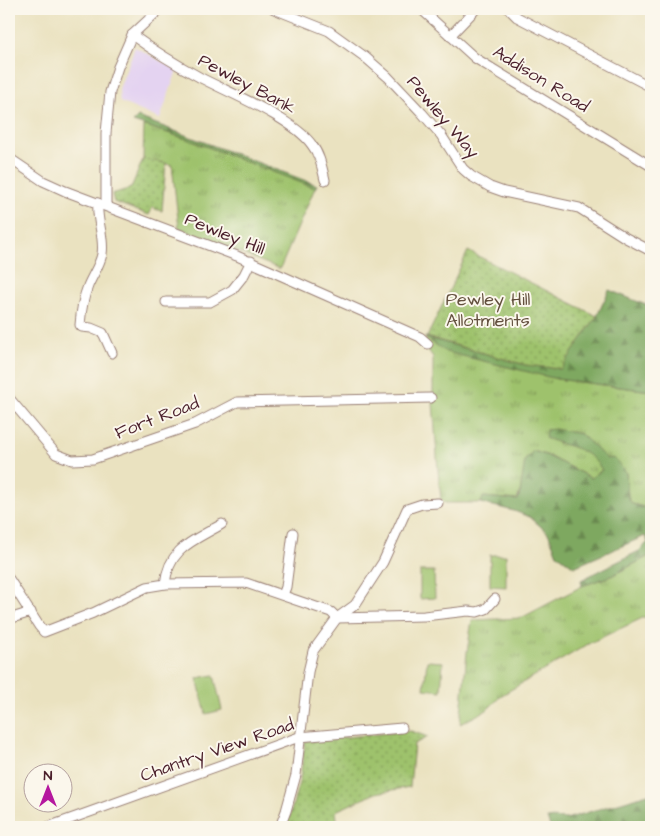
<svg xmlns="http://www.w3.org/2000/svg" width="660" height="836" font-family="'Architects Daughter',sans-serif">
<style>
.built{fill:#e4d3f1}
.grass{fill:url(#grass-tufts);stroke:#74704c}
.forest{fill:url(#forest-firs);stroke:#646446}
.park{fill:url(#park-dots);stroke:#74704c}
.pitch{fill:#9ec26c;stroke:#74704c}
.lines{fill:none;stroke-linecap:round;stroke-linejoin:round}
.minor-casing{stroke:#9a8076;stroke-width:11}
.minor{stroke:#fff;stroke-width:9}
.labels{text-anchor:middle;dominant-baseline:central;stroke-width:4;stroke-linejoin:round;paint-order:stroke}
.street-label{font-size:18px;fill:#4a1f2b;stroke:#fbf7ec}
.park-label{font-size:18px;fill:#63503e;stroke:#fbf7ec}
</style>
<defs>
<pattern id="grass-tufts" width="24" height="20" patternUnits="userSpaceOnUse" patternTransform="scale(1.25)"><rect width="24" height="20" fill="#9ec26c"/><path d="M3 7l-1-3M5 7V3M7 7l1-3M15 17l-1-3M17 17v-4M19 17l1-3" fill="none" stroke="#839d59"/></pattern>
<pattern id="forest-firs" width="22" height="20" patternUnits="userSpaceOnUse" patternTransform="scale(1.25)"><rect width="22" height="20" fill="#7ea860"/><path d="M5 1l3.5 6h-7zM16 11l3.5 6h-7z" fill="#69884f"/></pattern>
<pattern id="park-dots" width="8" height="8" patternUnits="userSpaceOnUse" patternTransform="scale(1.25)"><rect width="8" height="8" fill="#9ec26c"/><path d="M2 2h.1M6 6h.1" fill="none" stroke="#839d59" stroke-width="1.8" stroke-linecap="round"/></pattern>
</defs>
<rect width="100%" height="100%" fill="#fbf7ec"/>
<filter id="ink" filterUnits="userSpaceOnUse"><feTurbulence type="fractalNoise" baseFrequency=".02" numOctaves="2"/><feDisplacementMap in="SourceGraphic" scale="10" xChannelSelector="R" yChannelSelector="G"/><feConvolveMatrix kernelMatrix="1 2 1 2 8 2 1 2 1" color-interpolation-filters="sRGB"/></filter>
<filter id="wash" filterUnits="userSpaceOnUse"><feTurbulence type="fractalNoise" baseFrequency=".0096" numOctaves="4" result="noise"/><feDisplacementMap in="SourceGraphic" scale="20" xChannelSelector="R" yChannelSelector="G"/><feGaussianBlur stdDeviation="1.12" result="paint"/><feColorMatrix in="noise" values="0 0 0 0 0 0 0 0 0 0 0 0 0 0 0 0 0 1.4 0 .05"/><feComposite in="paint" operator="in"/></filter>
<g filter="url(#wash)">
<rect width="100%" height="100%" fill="#eae2c0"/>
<polygon class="built" points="135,47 177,70 160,119 120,102 119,89"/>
<g class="grass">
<polygon points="144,125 187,139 315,188 280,269 179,228 172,165 143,159"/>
<polygon points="425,337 557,379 651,391 651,509 632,504 628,497 626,473 602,470 591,478 548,456 534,451 517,500 484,497 481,503 445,503 441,499 438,471 433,403 433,357 428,350"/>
<polygon points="651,555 651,614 590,643 502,695 487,710 460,724 467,652 472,620 521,618 582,586 611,576"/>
</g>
<g class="forest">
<polygon points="138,117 317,185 315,188 187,139 133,122"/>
<polygon points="609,290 651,307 651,391 557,379 446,352 425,337 526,365 560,369 597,316"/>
<path d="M555 429 581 434 607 459 614 458 626 473 628 497 632 504 651 509V555L611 576 582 586 581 580 639 551 648 542 645 536 574 567 557 554 548 533 530 517 514 511 481 503 483 497 518 500 520 493 525 460 533 451 548 456 591 478 602 470C588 447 568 447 545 438L546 430Z"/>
<polygon points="651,793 651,827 550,827 547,818 566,819"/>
</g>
<g class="park">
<polygon points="143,159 166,163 162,211 155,209 155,208 153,207 149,215 114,202 112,194 131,188"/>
<polygon points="468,251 597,316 561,369 526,365 427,337"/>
<polygon points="411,731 428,737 414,744 410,787 376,793 336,811 338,827 284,827 290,815 300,779 305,741"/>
</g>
<g class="pitch">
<polygon points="490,555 506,555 506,587 490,586"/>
<polygon points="420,571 434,571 435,598 420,599"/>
<polygon points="427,661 443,662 441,691 424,689"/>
<polygon points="214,675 222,710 206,714 197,678"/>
</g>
</g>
<g filter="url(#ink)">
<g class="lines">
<defs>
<g id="minor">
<polyline points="274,9 329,31 365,57 388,77 422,113 441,135 463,169 471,176 490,187 504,192 579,208 626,238 651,251"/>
<polyline points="421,9 475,58 651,166"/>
<polyline points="509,9 517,17 651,87"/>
<path d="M132 35C154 51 177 65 201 78 230 93 294 119 312 145 320 155 322 168 325 180"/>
<polyline points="450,36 476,9"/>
<polyline points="9,158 43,181 65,191 237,256 420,337 428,344"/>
<path d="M98 203C96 220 105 237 102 254 100 265 92 276 88 286 83 298 81 312 80 325L82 327 91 328 103 333 112 353"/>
<polyline points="106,205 106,133 110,92 118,67 132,35 160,9"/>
<polyline points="166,302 210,302 232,290 244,275 251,261"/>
<polyline points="9,398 56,454 72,460 93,459 195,424 237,402 431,398"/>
<polyline points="9,579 39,626 44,632 93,613 147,587 165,584 246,583 319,608 331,612 337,618"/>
<path d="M165 584C169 547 194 541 222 524"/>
<polyline points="283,595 286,587 293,533"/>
<polyline points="337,618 424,616 468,611 477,612 486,609 495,599"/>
<polyline points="9,619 31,612"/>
<polyline points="48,827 299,737 402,728"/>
<polyline points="280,827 286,811 296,775 308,672 313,651 337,618 355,605 383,562 407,509 422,504 438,503"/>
</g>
</defs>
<use href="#minor" class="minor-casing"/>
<use href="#minor" class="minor"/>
</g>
</g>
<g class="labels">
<g class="street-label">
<text transform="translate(541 79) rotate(32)">Addison Road</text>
<text transform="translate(247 84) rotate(28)">Pewley Bank</text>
<text transform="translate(443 117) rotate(50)">Pewley Way</text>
<text transform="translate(225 234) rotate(22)">Pewley Hill</text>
<text transform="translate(157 418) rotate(-21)">Fort Road</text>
<text transform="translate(217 750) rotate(-19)">Chantry View Road</text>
</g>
<g class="park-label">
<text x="488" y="299">Pewley Hill<tspan x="488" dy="21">Allotments</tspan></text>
</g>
</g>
<rect width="660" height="836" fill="none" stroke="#fbf7ec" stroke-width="30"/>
<g transform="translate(48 788)"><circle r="24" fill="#fbf7ec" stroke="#b4a19f"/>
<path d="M0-4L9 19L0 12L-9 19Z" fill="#b5179e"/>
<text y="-8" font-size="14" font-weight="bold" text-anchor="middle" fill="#4a1f2b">N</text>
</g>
</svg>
